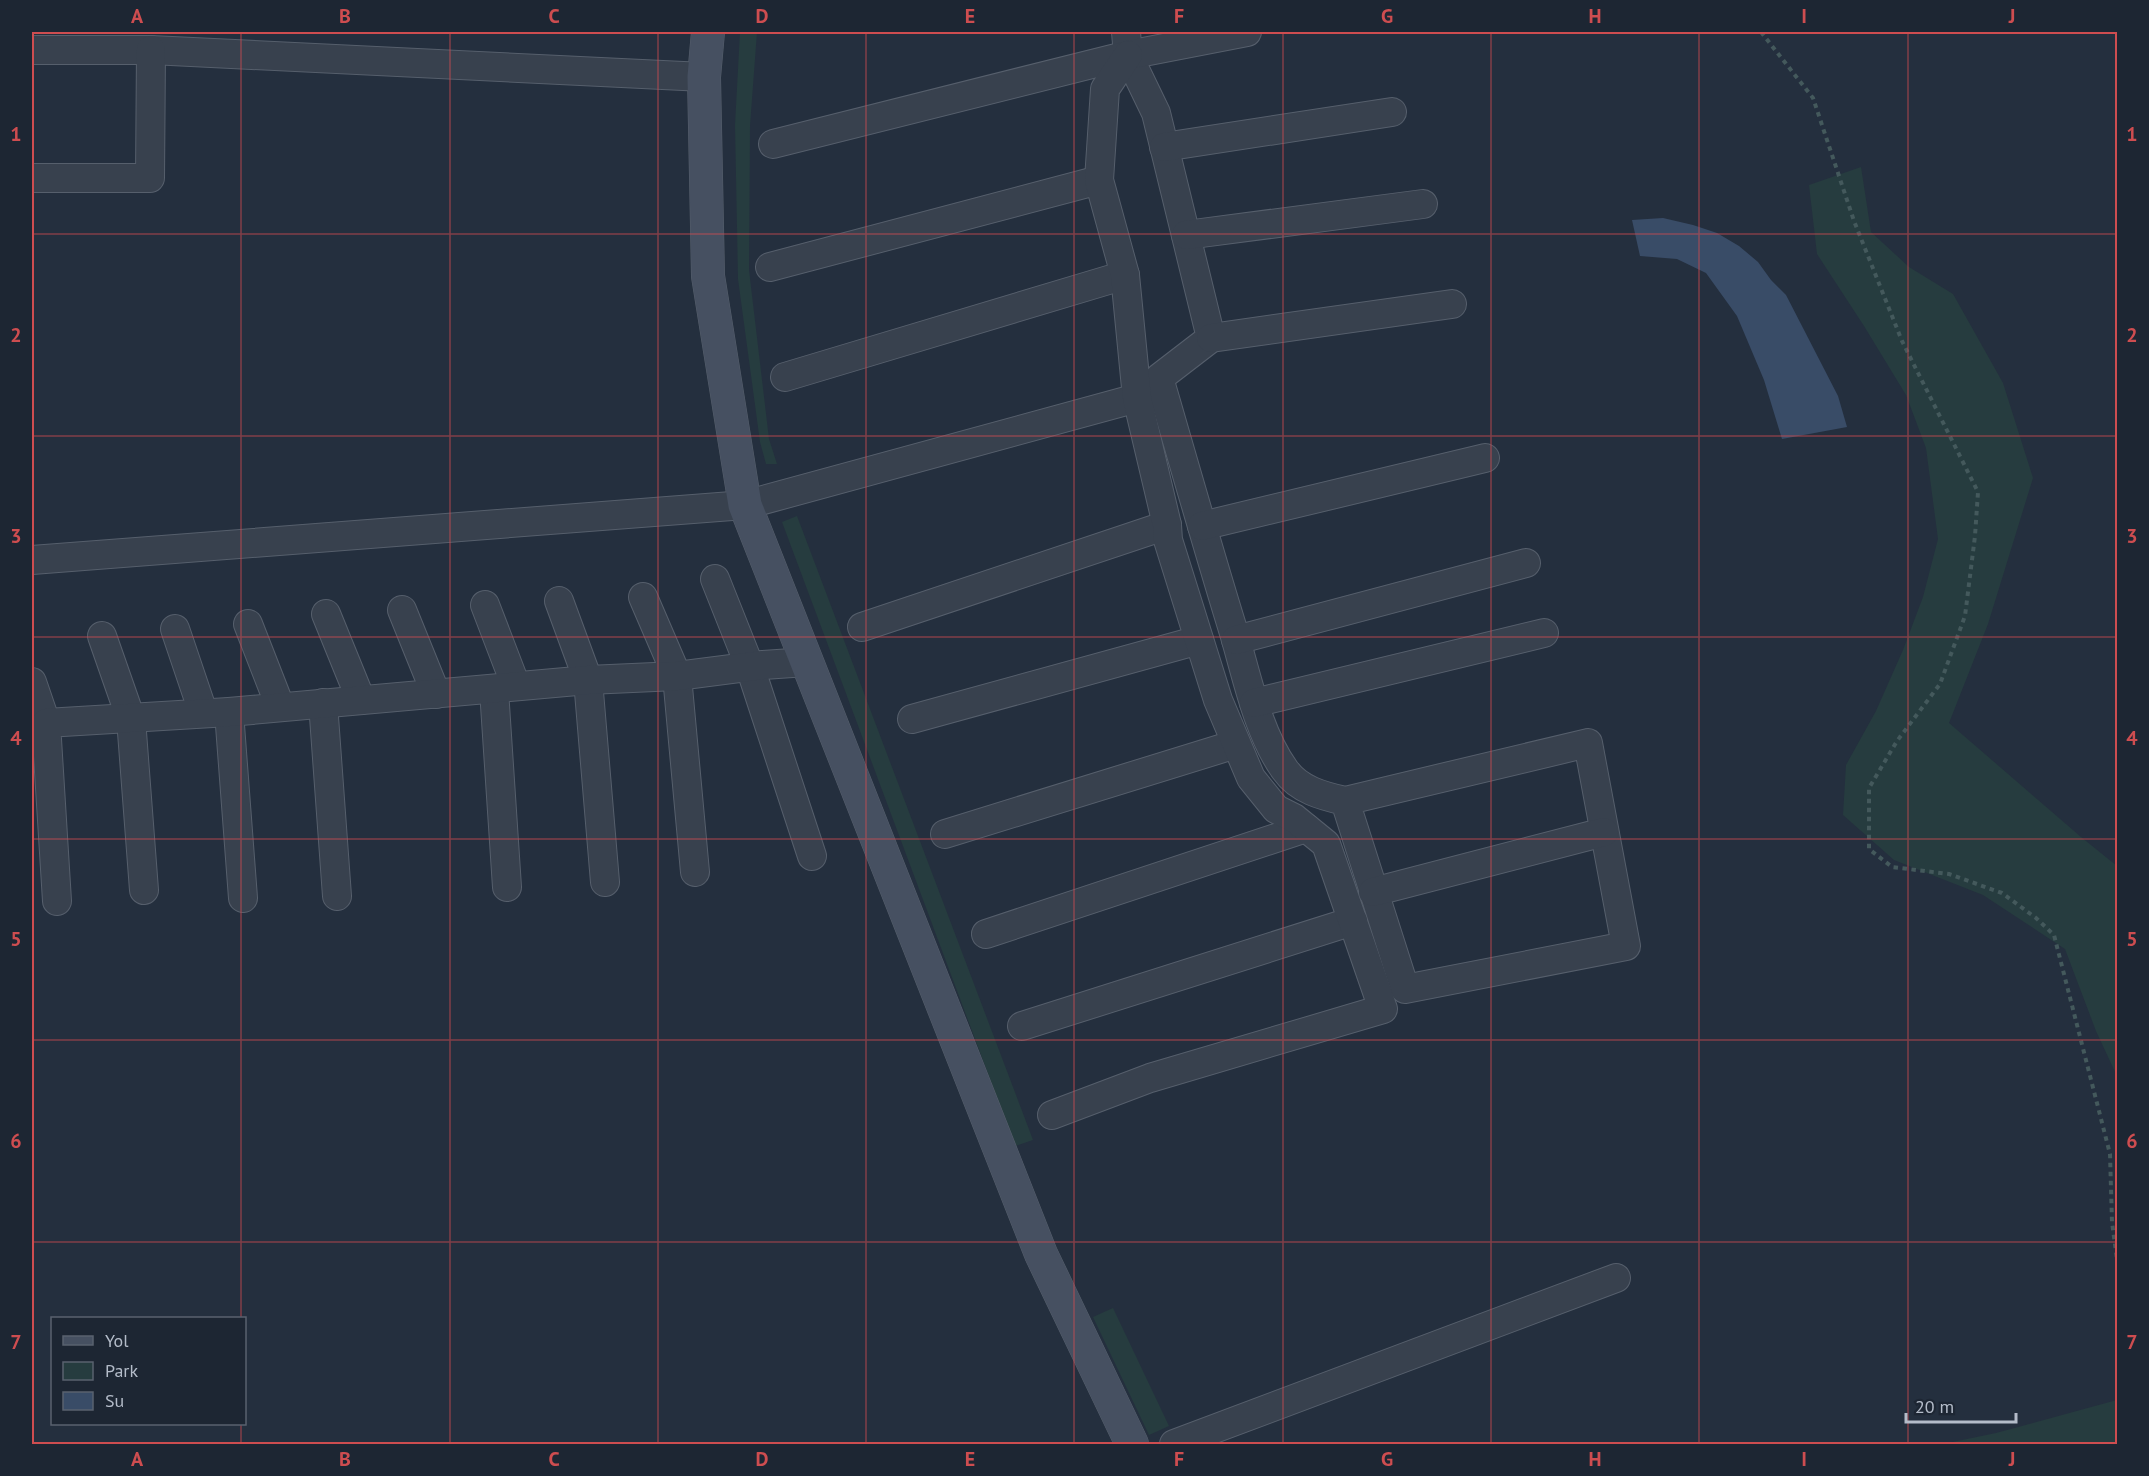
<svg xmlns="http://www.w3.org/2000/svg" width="2149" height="1476" font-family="'PT Sans',sans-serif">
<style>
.green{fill:#263c3f}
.water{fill:#394c67}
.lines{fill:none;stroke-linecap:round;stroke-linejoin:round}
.street-casing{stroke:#565f6c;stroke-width:30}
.secondary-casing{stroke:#565f6c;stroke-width:34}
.path{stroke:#44595c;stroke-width:4;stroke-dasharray:4.5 4.5;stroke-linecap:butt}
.street{stroke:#38414e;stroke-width:28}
.secondary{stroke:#465061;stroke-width:33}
.grid{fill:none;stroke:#ce4d50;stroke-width:1.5;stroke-opacity:0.55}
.neatline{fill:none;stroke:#ce4d50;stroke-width:2}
.grid-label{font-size:20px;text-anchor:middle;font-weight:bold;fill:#ce4d50}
</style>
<rect width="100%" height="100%" fill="#242f3e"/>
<g class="green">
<polygon points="740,32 757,32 750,126 749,270 769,439 777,464 766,464 760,442 738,279 735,125"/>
<polygon points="1861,167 1871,232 1909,267 1953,294 2003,383 2033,478 1988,624 1949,723 2081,837 2117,866 2117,1076 2096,1031 2065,949 1983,895 1894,860 1843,815 1846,765 1876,711 1903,650 1923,597 1938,539 1926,448 1906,395 1864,326 1817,254 1809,185"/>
<polygon points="797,516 1033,1140 1015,1146 782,522"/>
<polygon points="1113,1308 1169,1426 1149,1435 1093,1317"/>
<polygon points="2117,1400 2117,1442 2109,1444 1943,1444 1996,1433"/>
</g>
<polygon class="water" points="1663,218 1693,225 1717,233 1739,246 1758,262 1771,280 1786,295 1838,396 1847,427 1782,439 1764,380 1737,316 1706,273 1677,259 1640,256 1632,220"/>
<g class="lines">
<defs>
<g id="street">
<path d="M1126 32 1128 55 1156 113 1211 338 1159 378C1184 464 1208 549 1234 633 1247 677 1258 733 1285 770 1299 790 1323 796 1345 801L1405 989 1626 946 1588 743 1345 801"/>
<polyline points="32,50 151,50 704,77"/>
<polyline points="773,144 1128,55 1247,32"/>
<polyline points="1164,147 1392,112"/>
<polyline points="32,178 150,178 151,50"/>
<polyline points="1186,235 1423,204"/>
<polyline points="770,267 1099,180"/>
<polyline points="1211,338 1452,304"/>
<polyline points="785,377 1125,275"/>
<polyline points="1202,526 1485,458"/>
<polyline points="32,560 745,505 1137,398"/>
<polyline points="715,579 750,667 812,856"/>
<polyline points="643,597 677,676 695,872"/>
<polyline points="559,601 588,680 605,882"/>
<polyline points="485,605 516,686"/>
<polyline points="402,610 436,694"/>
<polyline points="326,614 361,700"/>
<polyline points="248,624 280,706"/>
<polyline points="862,627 1167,525"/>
<polyline points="175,629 203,712"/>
<polyline points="102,636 131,719 144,890"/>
<polyline points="1236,640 1526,563"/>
<polyline points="32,682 46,723"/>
<polyline points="494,690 507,887"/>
<polyline points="323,703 337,896"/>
<polyline points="1254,703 1544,633"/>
<polyline points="229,712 243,898"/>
<polyline points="912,719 1199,640"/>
<polyline points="945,834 1236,744"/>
<polyline points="1373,892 1604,832"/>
<polyline points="57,901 46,723 229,712 588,680 677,676 763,665 807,662"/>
<polyline points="986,934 1306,828"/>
<polyline points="1022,1026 1353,921"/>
<polyline points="1052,1115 1150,1078 1383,1009 1326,844 1294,818 1276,809 1251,778 1218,700 1168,540 1167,525 1137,398 1125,275 1099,180 1105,89 1128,55"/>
<polyline points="1174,1444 1616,1278"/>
</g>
<polyline id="secondary" points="708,32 704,77 708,276 745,505 1041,1254 1132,1444"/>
</defs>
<use href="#street" class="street-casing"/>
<use href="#secondary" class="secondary-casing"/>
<polyline class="path" points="1761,32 1813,98 1854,221 1902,341 1978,492 1975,536 1965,616 1940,684 1897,741 1869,788 1869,849 1892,867 1949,874 2002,893 2036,918 2054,935 2110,1154 2112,1222 2118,1267"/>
<use href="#street" class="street"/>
<use href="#secondary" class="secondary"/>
</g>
<path class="grid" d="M241 32V1318M450 32V1444M658 32V1444M866 32V1444M1074 32V1444M1283 32V1444M1491 32V1444M1699 32V1444M1908 32V1444M32 234H2118M32 436H2118M32 637H2118M32 839H2118M32 1040H2118M32 1242H2118M241 1424V1444"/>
<rect width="2149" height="1476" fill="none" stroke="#1d2633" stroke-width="66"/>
<rect x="51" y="1317" width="195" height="108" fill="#1d2633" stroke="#59626f" stroke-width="1.5"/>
<rect x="63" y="1336" width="30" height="9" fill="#465061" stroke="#59626f" stroke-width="1.5"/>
<text x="105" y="1347" font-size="18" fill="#b4bcc9">Yol</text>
<rect x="63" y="1362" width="30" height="18" fill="#263c3f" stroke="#59626f" stroke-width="1.5"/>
<text x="105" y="1377" font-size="18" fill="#b4bcc9">Park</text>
<rect x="63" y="1392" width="30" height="18" fill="#394c67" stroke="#59626f" stroke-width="1.5"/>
<text x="105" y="1407" font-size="18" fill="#b4bcc9">Su</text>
<path d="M1906 1413v9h110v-9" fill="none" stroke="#b4bcc9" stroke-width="3"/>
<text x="1915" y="1413" font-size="18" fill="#b4bcc9" stroke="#1d2633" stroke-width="4.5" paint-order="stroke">20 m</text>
<rect x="33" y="33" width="2083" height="1410" class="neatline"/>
<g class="grid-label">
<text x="137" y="23">A</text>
<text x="345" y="23">B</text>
<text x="554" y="23">C</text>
<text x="762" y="23">D</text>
<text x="970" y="23">E</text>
<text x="1179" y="23">F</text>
<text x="1387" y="23">G</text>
<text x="1595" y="23">H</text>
<text x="1804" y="23">I</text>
<text x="2012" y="23">J</text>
<text x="16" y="141">1</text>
<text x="2132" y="141">1</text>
<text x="16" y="342">2</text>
<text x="2132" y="342">2</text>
<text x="16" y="543">3</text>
<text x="2132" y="543">3</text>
<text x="16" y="745">4</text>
<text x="2132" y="745">4</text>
<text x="16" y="946">5</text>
<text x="2132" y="946">5</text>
<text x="16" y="1148">6</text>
<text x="2132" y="1148">6</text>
<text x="16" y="1349">7</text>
<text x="2132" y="1349">7</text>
<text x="137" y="1466">A</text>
<text x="345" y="1466">B</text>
<text x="554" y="1466">C</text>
<text x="762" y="1466">D</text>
<text x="970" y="1466">E</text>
<text x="1179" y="1466">F</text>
<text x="1387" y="1466">G</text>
<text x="1595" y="1466">H</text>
<text x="1804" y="1466">I</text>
<text x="2012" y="1466">J</text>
</g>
</svg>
